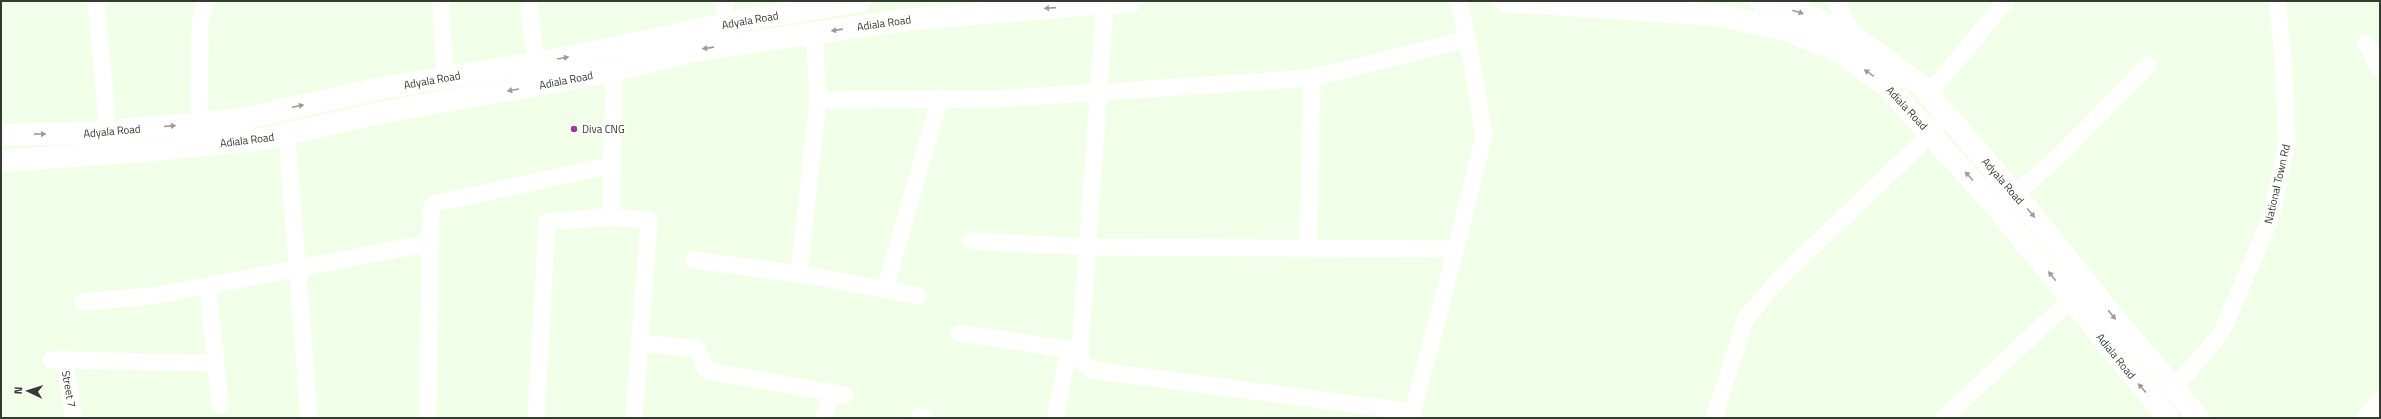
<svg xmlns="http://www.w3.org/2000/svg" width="2381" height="419" font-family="'Titillium Web',sans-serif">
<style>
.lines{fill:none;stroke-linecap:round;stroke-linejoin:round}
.minor{stroke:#fff;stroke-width:17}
.major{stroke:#fff;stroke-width:22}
.oneway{fill:#999c98}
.poi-dot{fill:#9d389e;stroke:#fff;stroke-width:1.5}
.labels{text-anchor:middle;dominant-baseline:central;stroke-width:3.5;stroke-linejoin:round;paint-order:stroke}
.street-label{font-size:11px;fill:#333a30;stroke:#fff}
.poi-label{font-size:11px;fill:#333a30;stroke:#fff;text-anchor:start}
</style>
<rect width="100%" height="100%" fill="#f1ffe9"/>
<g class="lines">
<g class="minor">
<polyline points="96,1 108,131"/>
<polyline points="441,1 445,78"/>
<polyline points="529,1 535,63"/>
<polyline points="724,1 726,24"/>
<polyline points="1836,1 1853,36"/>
<polyline points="1105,3 1080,351 1083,363 1092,370 1414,412"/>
<polyline points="2366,43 2380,70"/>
<polyline points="1929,94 2006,1"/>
<polyline points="818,100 997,99 1312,78 1468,39"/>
<polyline points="199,123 200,24 205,1"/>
<polyline points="287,135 309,418"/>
<polyline points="2015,195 2062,153 2148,65"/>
<polyline points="611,217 614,71"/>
<polyline points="971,241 1089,247 1456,249"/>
<polyline points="1308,248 1312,78"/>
<polyline points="694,260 814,276 918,296"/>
<polyline points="799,273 818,100 814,33"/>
<polyline points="208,286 220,405"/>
<polyline points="885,289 940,98"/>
<polyline points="83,302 153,296 430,243"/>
<polyline points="959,333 1080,351"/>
<path d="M640 343 697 349C703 355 701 364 708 371L845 395"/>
<polyline points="64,359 74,418"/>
<polyline points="51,360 216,363"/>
<polyline points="2174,388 2221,334 2271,217 2287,143 2283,55 2277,1"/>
<polyline points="428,411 430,243 431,209 433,204 612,165"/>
<polyline points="919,417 925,418"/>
<polyline points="536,418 547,222 611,217 649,220 634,418"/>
<polyline points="824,418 832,392"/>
<polyline points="1055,418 1069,349"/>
<polyline points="1411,418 1456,249 1484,135 1471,57 1459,1"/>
<polyline points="1714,418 1746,318 1780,278 1931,134 1946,114"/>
<polyline points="1944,418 2080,291"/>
<polyline points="2365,418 2380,399"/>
</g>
<g class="major">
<polyline points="1505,1 1718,15 1786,30 1840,52 1887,86 1998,209 2168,418"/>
<polyline points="1761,1 1803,13 1853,36 1921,85 2036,219 2111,314 2199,418"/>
<polyline points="1,135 90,133 237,120 377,89 571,57 739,21 860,1"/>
<polyline points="1,161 143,151 262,139 385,112 614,71 697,50 913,19 1131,1"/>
</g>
</g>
<defs><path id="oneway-solid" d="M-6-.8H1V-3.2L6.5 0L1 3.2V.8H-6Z"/></defs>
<g class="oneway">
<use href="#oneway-solid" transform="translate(1050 8) rotate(176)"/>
<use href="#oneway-solid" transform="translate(1798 12) rotate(18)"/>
<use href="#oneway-solid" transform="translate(837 30) rotate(172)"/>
<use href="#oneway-solid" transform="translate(708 48) rotate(172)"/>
<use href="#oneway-solid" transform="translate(563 58) rotate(-10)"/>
<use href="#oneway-solid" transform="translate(1869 73) rotate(-145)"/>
<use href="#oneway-solid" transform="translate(513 90) rotate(170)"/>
<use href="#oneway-solid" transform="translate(298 106) rotate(-12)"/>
<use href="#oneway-solid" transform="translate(170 126) rotate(-5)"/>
<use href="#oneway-solid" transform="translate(40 134) rotate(-1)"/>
<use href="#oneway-solid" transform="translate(1969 176) rotate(-132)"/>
<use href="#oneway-solid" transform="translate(2031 213) rotate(49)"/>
<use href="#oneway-solid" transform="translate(2052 276) rotate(-128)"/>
<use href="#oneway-solid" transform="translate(2112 315) rotate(51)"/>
<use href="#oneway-solid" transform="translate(2142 388) rotate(-130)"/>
</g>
<circle class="poi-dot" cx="574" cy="129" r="4"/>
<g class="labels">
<g class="street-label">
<text transform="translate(750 20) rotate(-10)">Adyala Road</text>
<text transform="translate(884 23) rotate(-8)">Adiala Road</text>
<text transform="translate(432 80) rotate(-10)">Adyala Road</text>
<text transform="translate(566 80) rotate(-11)">Adiala Road</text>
<text transform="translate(1907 108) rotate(47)">Adiala Road</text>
<text transform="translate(112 131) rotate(-5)">Adyala Road</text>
<text transform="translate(247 140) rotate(-7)">Adiala Road</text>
<text transform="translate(2003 181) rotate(49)">Adyala Road</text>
<text transform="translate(2277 184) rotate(-77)">National Town Rd</text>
<text transform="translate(2116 356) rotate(51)">Adiala Road</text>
<text transform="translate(69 389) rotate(80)">Street 7</text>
</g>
<g class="poi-label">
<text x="582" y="129">Diva CNG</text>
</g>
</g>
<rect width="2381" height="419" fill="none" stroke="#333a30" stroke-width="4"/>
<g transform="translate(28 391) rotate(274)" stroke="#ffffff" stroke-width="3" paint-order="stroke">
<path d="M0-3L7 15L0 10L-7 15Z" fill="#333a30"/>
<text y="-6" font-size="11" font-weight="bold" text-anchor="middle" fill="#333a30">N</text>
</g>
</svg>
